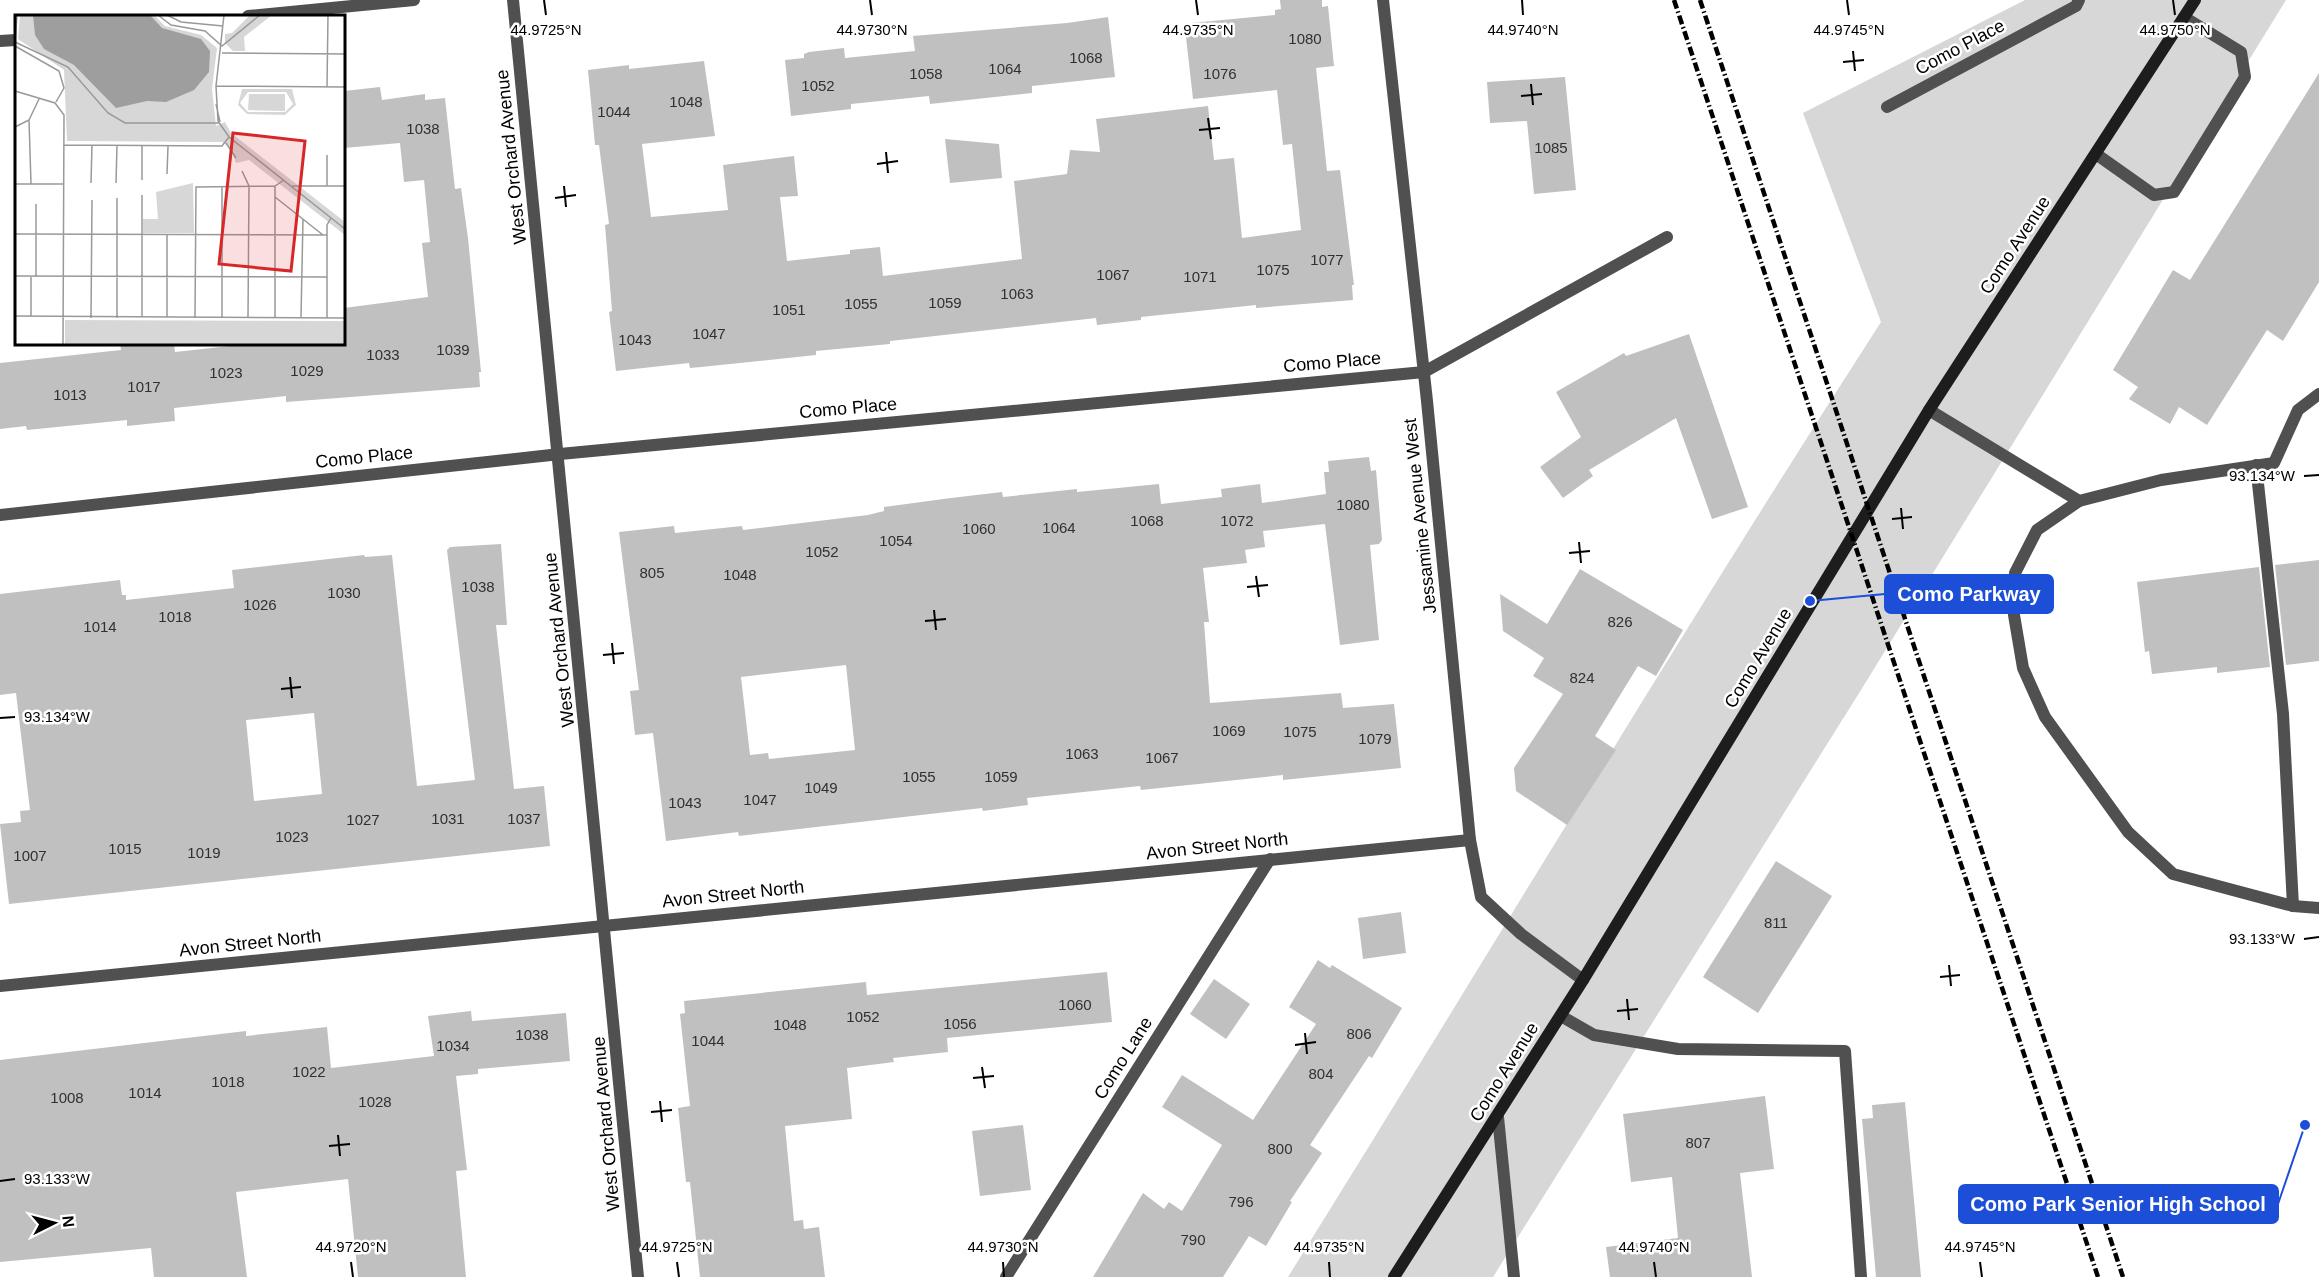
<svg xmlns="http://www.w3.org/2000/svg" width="2319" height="1277" font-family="Arial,sans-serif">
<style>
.green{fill:#d7d7d7}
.building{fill:#c0c0c0;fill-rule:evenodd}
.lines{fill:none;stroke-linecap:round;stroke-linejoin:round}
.lane{stroke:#505050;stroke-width:12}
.street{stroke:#505050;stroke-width:12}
.secondary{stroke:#1d1d1d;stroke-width:12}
.rail{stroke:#000;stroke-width:4.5;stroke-dasharray:9 3 1.5 3;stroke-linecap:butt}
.ticks{fill:none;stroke:#000;stroke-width:2}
.labels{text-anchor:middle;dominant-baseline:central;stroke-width:5;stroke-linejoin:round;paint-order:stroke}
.number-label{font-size:15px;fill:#303030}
.street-label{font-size:18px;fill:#000;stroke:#fff}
.inset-road{fill:none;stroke:#999;stroke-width:1.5}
.view{fill:#d62828;fill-opacity:0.15;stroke:#d62828;stroke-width:3}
.inset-edge{fill:none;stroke:#000;stroke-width:3}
.ticks-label{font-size:15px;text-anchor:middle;fill:#000;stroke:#fff;stroke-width:5;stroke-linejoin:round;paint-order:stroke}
.leader{fill:none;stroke:#1d4ed8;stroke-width:2}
.callout-dot{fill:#1d4ed8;stroke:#fff;stroke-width:2}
.callout{fill:#1d4ed8;stroke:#1d4ed8;stroke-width:2}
.callout-label{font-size:20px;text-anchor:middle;font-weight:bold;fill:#fff}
</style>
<rect width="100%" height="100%" fill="#fff"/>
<path class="green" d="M2025 0H2286L1861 690 1493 1277H1288C1486 959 1678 637 1881 322L1803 113Z"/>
<g class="building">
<polygon points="1280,0 1322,0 1322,7 1328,6 1334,66 1316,68 1327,171 1340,170 1354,285 1352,285 1353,300 1256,308 1256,305 1141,317 1141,320 1097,325 1096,318 890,341 890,344 816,351 816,355 701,367 690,368 689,363 616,371 609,312 612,311 605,225 609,224 599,145 595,145 588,70 629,65 629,69 704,61 715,136 642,144 651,217 728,210 723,165 794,156 798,196 780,197 787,261 850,254 850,250 880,247 883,276 1022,259 1014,181 1067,174 1070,150 1100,152 1096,119 1208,106 1214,160 1234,158 1242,238 1301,230 1292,144 1283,145 1277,90 1193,99 1186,37 1192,36 1191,23 1275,15 1275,10 1281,9"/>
<polygon points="1108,17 1115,77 1032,86 1032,93 930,104 929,96 851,104 851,109 791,116 785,60 804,58 804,54 809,52 844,48 845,58 915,51 913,36 1067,23"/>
<polygon points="2319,73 2319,282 2283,341 2267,330 2207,425 2179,407 2170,424 2129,399 2138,387 2113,370 2173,270 2190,280"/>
<polygon points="1565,77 1576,190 1534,194 1527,121 1490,123 1487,82"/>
<polygon points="380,87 382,100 425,94 425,100 445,98 455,189 461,188 468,238 481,372 479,372 480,387 286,402 286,396 174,408 175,421 127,426 127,420 27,430 26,426 0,429 0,363 121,350 120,344 174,344 175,352 248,344 344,344 344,308 428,297 422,243 430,242 424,180 404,182 400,143 344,148 344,91"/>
<polygon points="945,139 999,144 1002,178 950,183"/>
<polygon points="1689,334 1748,507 1712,519 1676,418 1589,470 1593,476 1563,498 1540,467 1581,437 1556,392 1624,353 1626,356"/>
<path d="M1369 457 1371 471 1376 470 1382 540 1379 544 1370 545 1379 640 1340 645 1325 524 1263 531 1265 547 1245 550 1247 563 1203 568 1209 622H1204L1210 703 1341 693 1343 708 1394 704 1401 768 1283 780V775L1141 790 1140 786 1027 798 1028 805 983 811 982 808 739 836 738 832 666 841 653 733 635 735 630 691 639 690 619 532 674 526 675 533 742 526 743 530 868 515 884 511V507L951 498 1002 492 1003 497 1077 489V492L1159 484 1161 504 1222 497 1221 489 1260 484 1262 503 1326 494 1324 472H1329L1328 461ZM846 665 855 750 769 759 768 753 750 755 741 677Z"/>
<path d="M501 544 507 625H496L514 789 544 786 550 846 9 904 0 824 21 822 20 811 30 810 16 693 0 695V594L120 580 122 595H126V600L234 588 232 570 364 555 365 557 392 555 417 786 475 780 447 550 450 547ZM314 713 322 794 254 801 246 720Z"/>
<polygon points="2319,560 2319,661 2286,665 2275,565"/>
<polygon points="2259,567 2270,667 2217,673 2217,667 2152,674 2149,651 2145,652 2137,582"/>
<polygon points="1580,569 1683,630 1656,676 1638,666 1595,736 1616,750 1567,825 1516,791 1514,768 1563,694 1533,676 1544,658 1503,631 1500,594 1547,624"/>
<polygon points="1776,861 1832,896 1758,1013 1703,977"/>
<polygon points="1401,912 1406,953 1363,959 1358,918"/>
<polygon points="1318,960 1330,968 1332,965 1402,1008 1372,1058 1369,1056 1310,1145 1322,1153 1290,1201 1292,1202 1266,1246 1249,1236 1223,1277 1093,1277 1143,1193 1164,1209 1169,1202 1182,1211 1222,1145 1162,1107 1182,1075 1253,1120 1316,1024 1289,1007"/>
<polygon points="1107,972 1112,1022 947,1038 948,1052 893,1058 894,1062 847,1068 852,1119 785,1126 794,1221 803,1220 804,1229 819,1227 825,1277 700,1277 690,1182 686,1182 678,1108 690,1106 680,1014 685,1013 684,1001 866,982 867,995"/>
<polygon points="1214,979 1250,1004 1226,1039 1190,1014"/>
<polygon points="471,1011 472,1021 566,1013 570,1061 478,1069 478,1074 456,1076 467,1170 456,1171 466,1277 358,1277 348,1179 236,1192 247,1277 154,1277 151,1248 0,1262 0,1060 246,1031 246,1036 327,1027 331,1068 434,1056 428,1016"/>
<polygon points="1765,1096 1774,1169 1740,1173 1752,1277 1610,1277 1606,1247 1678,1238 1672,1177 1631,1182 1623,1114"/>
<polygon points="1905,1102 1921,1277 1876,1277 1862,1119 1873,1118 1872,1105"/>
<polygon points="1023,1125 1031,1190 980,1196 972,1131"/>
</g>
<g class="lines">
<g class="lane">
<polyline points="2096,154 2154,195 2174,192 2245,77 2241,52 2184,17"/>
<polyline points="1929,410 2079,501 2161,480 2274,463 2298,410 2319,394"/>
<polyline points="2256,465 2283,714 2293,906"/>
<polyline points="2079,501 2037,530 2015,573 2014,615 2023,668 2045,717 2128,832 2173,874 2293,906 2319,908"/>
<polyline points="1561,1016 1594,1035 1678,1049 1845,1051 1861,1277"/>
</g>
<g class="street">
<polyline points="513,0 638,1277"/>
<polyline points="1383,0 1427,401 1470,840 1481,897 1521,934 1583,980"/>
<polyline points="248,16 414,0"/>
<polyline points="0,41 16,40"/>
<polyline points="1887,107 2076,6 2079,0"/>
<polyline points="0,515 560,454 1424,372 1667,237"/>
<polyline points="0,986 1470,840"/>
<polyline points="1498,1117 1514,1277"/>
<polyline points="1006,1277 1270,859"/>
</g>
<polyline class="secondary" points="1394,1277 1583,980 1929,410 2195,0"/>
<g class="rail">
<polyline points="1674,0 2098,1277"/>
<polyline points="1700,0 2123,1277"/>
</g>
</g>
<path class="ticks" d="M544 0 546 15M870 0 872 15M1196 0 1198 15M1522 0 1523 15M1847 0 1849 15M2173 0 2175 15M1853 51 1855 71M1843 62 1864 60M1531 84 1533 105M1521 96 1542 94M1208 118 1211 139M1199 130 1220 128M886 152 888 173M877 164 898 161M564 186 566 207M555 198 576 195M2304 476 2319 475M1901 508 1903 529M1892 519 1912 517M1579 542 1581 563M1569 553 1590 551M1256 576 1259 597M1247 587 1268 585M934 610 936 630M925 621 946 619M612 643 614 664M603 655 624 653M290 677 292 698M281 689 301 687M0 718 15 717M2304 939 2319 937M1949 965 1951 986M1940 977 1960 975M1627 999 1629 1020M1617 1011 1638 1009M1305 1033 1307 1054M1295 1045 1316 1042M982 1067 985 1088M973 1078 994 1076M660 1101 662 1122M651 1112 672 1110M338 1135 340 1156M329 1146 350 1144M0 1181 15 1179M351 1262 353 1277M677 1262 679 1277M1003 1262 1004 1277M1329 1262 1330 1277M1654 1262 1656 1277M1980 1262 1982 1277"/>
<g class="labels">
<g class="number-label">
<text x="1305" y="38">1080</text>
<text x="1086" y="57">1068</text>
<text x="1005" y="68">1064</text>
<text x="926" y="73">1058</text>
<text x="1220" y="73">1076</text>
<text x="818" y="85">1052</text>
<text x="686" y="101">1048</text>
<text x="614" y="111">1044</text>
<text x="423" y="128">1038</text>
<text x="1551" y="147">1085</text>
<text x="1327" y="259">1077</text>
<text x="1273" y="269">1075</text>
<text x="1113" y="274">1067</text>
<text x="1200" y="276">1071</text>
<text x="1017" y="293">1063</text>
<text x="945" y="302">1059</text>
<text x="861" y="303">1055</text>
<text x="789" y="309">1051</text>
<text x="709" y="333">1047</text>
<text x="635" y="339">1043</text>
<text x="453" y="349">1039</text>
<text x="383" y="354">1033</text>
<text x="307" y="370">1029</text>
<text x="226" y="372">1023</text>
<text x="144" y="386">1017</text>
<text x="70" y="394">1013</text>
<text x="1353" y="504">1080</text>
<text x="1147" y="520">1068</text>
<text x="1237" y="520">1072</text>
<text x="1059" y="527">1064</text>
<text x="979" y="528">1060</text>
<text x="896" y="540">1054</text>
<text x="822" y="551">1052</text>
<text x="652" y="572">805</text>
<text x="740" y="574">1048</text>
<text x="478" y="586">1038</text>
<text x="344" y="592">1030</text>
<text x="260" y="604">1026</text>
<text x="175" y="616">1018</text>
<text x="1620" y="621">826</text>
<text x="100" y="626">1014</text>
<text x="1582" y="677">824</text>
<text x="1229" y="730">1069</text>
<text x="1300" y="731">1075</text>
<text x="1375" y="738">1079</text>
<text x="1082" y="753">1063</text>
<text x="1162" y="757">1067</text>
<text x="919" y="776">1055</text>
<text x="1001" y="776">1059</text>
<text x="821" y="787">1049</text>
<text x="760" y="799">1047</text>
<text x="685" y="802">1043</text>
<text x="448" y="818">1031</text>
<text x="524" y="818">1037</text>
<text x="363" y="819">1027</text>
<text x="292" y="836">1023</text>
<text x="125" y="848">1015</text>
<text x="204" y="852">1019</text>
<text x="30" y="855">1007</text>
<text x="1776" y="922">811</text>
<text x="1075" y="1004">1060</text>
<text x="863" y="1016">1052</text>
<text x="960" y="1023">1056</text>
<text x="790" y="1024">1048</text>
<text x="1359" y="1033">806</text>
<text x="532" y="1034">1038</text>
<text x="708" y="1040">1044</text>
<text x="453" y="1045">1034</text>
<text x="309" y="1071">1022</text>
<text x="1321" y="1073">804</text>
<text x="228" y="1081">1018</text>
<text x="145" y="1092">1014</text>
<text x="67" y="1097">1008</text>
<text x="375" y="1101">1028</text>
<text x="1698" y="1142">807</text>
<text x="1280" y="1148">800</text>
<text x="1241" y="1201">796</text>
<text x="1193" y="1239">790</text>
</g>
<g class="street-label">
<text transform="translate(1960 47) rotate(-28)">Como Place</text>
<text transform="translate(511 157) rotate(-96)">West Orchard Avenue</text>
<text transform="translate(2015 245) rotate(-57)">Como Avenue</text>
<text transform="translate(1332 362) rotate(-5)">Como Place</text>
<text transform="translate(848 408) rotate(-5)">Como Place</text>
<text transform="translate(364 457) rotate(-6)">Como Place</text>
<text transform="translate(1420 516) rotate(-96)">Jessamine Avenue West</text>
<text transform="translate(559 640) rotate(-96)">West Orchard Avenue</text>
<text transform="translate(1758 658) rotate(-59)">Como Avenue</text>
<text transform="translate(1217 846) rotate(-6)">Avon Street North</text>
<text transform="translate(733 894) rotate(-6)">Avon Street North</text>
<text transform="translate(250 943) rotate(-6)">Avon Street North</text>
<text transform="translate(1123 1058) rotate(-58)">Como Lane</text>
<text transform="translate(1504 1072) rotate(-58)">Como Avenue</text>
<text transform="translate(606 1124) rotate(-95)">West Orchard Avenue</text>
</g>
</g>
<g transform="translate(15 15)">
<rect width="330" height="330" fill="#fff"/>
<path d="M5 0H139L150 11 186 20 202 33 197 74 201 111 210 107 216 118 330 207V220L234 145 221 148 216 133 207 127 52 126 49 55 3 24ZM235 0H257L229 22 230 36H218L210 28V19L217 18ZM227 74H277L281 90 270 100 232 99 223 90ZM233 77H271L278 89 270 97H233L225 88ZM234 79H270V96L233 95ZM178 168 179 218H128V204H143L141 177ZM50 305 330 306V330H50Z" fill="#d7d7d7" fill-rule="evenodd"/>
<path d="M18 0H135L147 13 186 24 195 36 194 57 179 75 151 87 132 86 101 93 59 50 29 34 20 20Z" fill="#9e9e9e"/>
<path class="inset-road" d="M143 0 156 10 190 16 207 31 245 0M152 0 166 7 208 11M209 0 201 71 203 106 214 122 330 214M0 27 53 52 93 98 110 108H205M0 27 2 0M0 31 44 56 49 73 41 87M207 38 330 39M201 71 330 72M312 72 313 0M0 76 40 88 49 100 48 330M201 89 205 107M14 105 16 169M0 112 14 105 24 84M211 128 221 143M49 130 207 131 214 122M227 156 234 171 233 302M152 159 153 131M127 165V131M76 168 77 130M101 168 102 130M0 169H48M277 171H330M312 171V140M260 182 308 220M0 219 312 220M0 261 312 262M16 261V301M21 261V189M0 301 330 303M260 302V171M286 302 288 204M76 303 77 185M102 303V183M127 303V180M152 303V220M180 303 181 172 260 171 269 165M207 303V171M312 303V210L316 203"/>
<path class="view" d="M218 118 290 126 276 256 204 249Z"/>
<rect width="330" height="330" class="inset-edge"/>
</g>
<g class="ticks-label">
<text x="546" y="35">44.9725°N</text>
<text x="872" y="35">44.9730°N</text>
<text x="1198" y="35">44.9735°N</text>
<text x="1523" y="35">44.9740°N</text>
<text x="1849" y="35">44.9745°N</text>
<text x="2175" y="35">44.9750°N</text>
<text x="2262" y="481">93.134°W</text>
<text x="57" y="722">93.134°W</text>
<text x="2262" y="944">93.133°W</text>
<text x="57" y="1184">93.133°W</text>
<text x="351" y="1252">44.9720°N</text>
<text x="677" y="1252">44.9725°N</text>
<text x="1003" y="1252">44.9730°N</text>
<text x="1329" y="1252">44.9735°N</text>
<text x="1654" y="1252">44.9740°N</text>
<text x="1980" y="1252">44.9745°N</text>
</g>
<path class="leader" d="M1810 601L1885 594M2305 1125L2278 1204"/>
<g class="callout-dot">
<circle cx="1810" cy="601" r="6"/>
<circle cx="2305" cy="1125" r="6"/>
</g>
<g class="callout">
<rect x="1885" y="575" width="168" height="38" rx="6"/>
<rect x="1959" y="1185" width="319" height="38" rx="6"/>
</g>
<g class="callout-label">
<text x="1969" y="601">Como Parkway</text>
<text x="2118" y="1211">Como Park Senior High School</text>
</g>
<g transform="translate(54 1223) rotate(84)" stroke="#ffffff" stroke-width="4.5" paint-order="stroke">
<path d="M0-4.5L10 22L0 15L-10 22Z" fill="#000000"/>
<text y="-9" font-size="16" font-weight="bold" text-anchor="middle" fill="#000000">N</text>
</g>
</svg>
